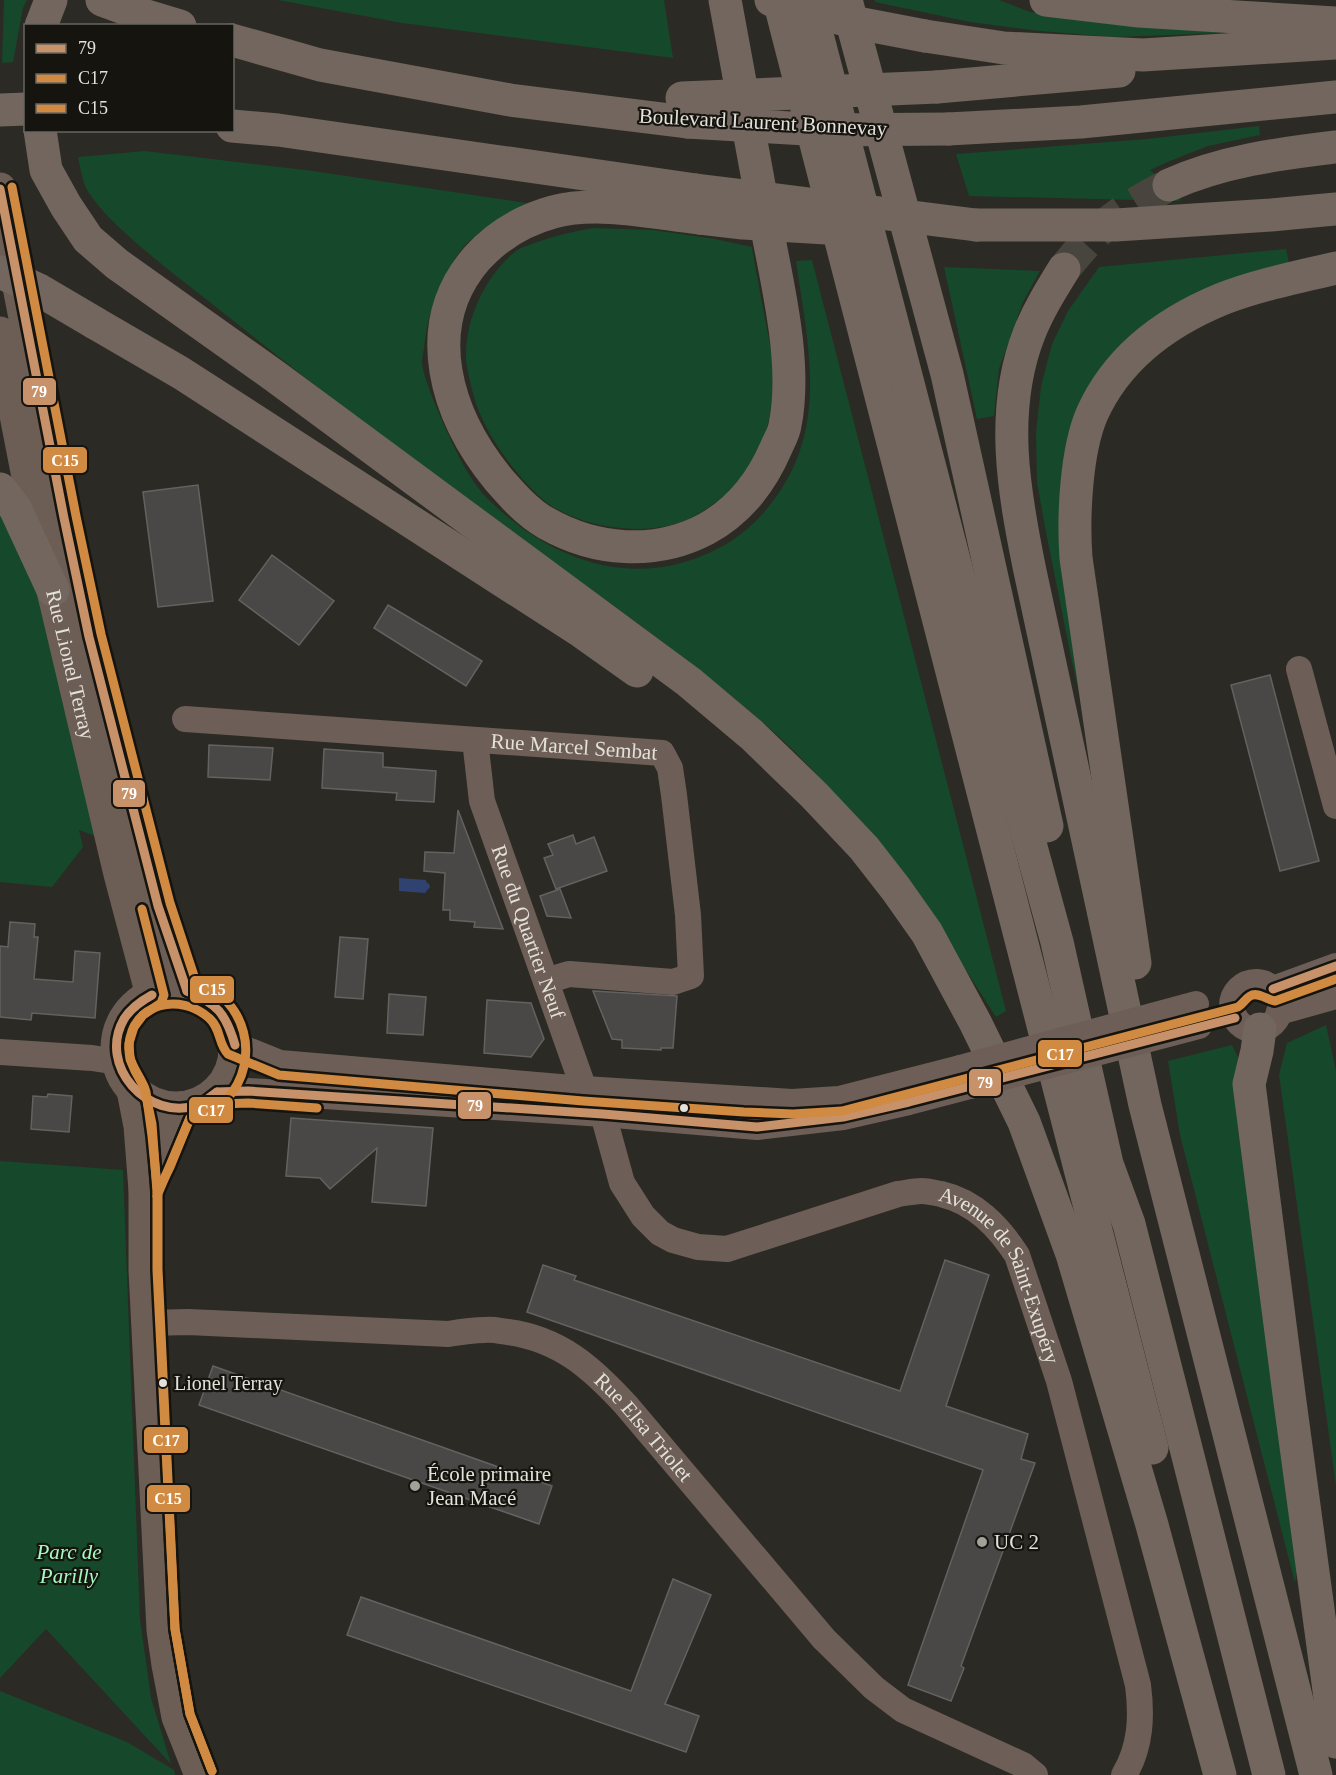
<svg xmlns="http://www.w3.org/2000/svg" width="1336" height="1775" font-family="'Times New Roman',serif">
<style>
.green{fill:#16482c}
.water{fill:#304370}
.building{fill:#4a4747;stroke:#646161;stroke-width:1.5}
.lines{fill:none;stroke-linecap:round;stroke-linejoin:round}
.highway-tunnel{stroke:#48453f;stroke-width:33;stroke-dasharray:33 16;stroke-linecap:butt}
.minor{stroke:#6d5f57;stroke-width:26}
.major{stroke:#6c5e55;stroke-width:33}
.highway{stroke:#72665e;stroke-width:33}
.minor-bridge{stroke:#6d5f57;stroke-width:26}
.highway-bridge{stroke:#72665e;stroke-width:33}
.bus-1-casing{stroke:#16140f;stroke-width:14}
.bus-2-casing{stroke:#16140f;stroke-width:14}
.bus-3-casing{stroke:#16140f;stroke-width:14}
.bus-1{stroke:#c7916a;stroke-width:9}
.bus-2{stroke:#d08a41;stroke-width:9}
.bus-3{stroke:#d08a41;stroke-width:9}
.bus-dot{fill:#e4e1da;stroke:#16140f;stroke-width:2}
.poi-dot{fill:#a4a19a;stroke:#16140f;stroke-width:2}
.labels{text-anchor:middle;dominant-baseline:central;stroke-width:4.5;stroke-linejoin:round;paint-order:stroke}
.bus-label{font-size:20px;fill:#e4e1da;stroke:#16140f;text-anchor:start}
.street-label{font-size:21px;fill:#e4e1da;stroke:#16140f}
.poi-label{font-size:21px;fill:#e4e1da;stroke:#16140f;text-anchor:start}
.park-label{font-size:21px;font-style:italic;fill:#a3fbc1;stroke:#16140f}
.line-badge{stroke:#16140f;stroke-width:2}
.badge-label{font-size:16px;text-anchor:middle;font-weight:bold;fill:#fff}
</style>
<rect width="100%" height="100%" fill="#2c2a24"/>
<g class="green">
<polygon points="4,0 27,0 23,8 13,62 2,63"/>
<polygon points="278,0 664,0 673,58 402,23"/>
<polygon points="875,0 999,0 1030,12 1092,21 1225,33 1113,37 1040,31 970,22 875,2"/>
<polygon points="1259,126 1260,135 1208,146 1170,161 1150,170 1182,197 1179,201 969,196 956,154 1147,139"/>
<path d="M145 151 313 171 533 204C512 213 489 224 472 239 457 251 449 269 441 286 431 306 426 327 424 349 423 353 422 358 422 363 424 380 437 408 444 425 456 451 469 481 490 501 554 563 638 592 721 547 741 536 759 520 773 501 829 428 808 345 796 261L812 260 1006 1011 996 1017C938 925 874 833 798 755 770 727 739 702 708 677 637 621 562 569 488 516 378 437 272 351 165 267 141 247 102 216 86 188 82 179 80 167 78 157Z"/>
<path d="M593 228 653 230 715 239 752 247C756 272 761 298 766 323 768 336 772 350 773 363 774 418 765 466 719 500 697 516 682 525 654 528 621 532 573 523 546 502 522 483 493 444 481 416 475 404 472 389 469 377 468 369 465 362 466 354 467 316 485 276 516 251 520 248 527 246 532 244 553 236 571 232 593 228Z"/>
<polygon points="1286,249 1289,263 1085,405 1097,769 1072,662 1045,527 1037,482 1036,433 1041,386 1052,344 1068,311 1099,267"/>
<polygon points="944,267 1040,271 1023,302 999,369 994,416 977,419"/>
<polygon points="0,505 41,581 95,836 79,830 83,847 52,887 0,882"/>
<polygon points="1326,1025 1336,1071 1336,1486 1279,1075 1287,1043"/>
<polygon points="1232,1045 1238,1057 1238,1074 1298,1565 1295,1583 1180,1135 1168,1061"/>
<polygon points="0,1161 123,1170 140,1619 151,1698 171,1764 46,1629 0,1678"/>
<polygon points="0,1691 127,1742 174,1770 175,1775 0,1775"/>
</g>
<polygon class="water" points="399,878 426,880 426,882 429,884 430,887 425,893 399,891"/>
<g class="building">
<polygon points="198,485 213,601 158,607 143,492"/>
<polygon points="272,555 334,601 299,645 239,600"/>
<polygon points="388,605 482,661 466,686 374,628"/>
<polygon points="1270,675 1319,861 1280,871 1231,685"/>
<polygon points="209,745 273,748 270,780 208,777"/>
<polygon points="324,749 383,753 383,767 436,771 434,802 396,800 397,793 322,788"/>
<polygon points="458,810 474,852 503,929 474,927 475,922 450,920 450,910 443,910 445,873 424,871 425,852 454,853"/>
<polygon points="573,835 576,844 594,837 607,871 556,889 544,858 553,855 548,844"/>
<polygon points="560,889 571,918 547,916 540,896"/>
<polygon points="10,922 35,924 34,937 38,937 34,979 73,982 75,951 100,953 95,1018 32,1013 31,1020 0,1017 0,946 8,947"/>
<polygon points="340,937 368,939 363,999 335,997"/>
<polygon points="593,991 677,996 673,1048 661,1048 661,1050 622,1048 622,1040 612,1039"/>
<polygon points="389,994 426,997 423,1035 387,1033"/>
<polygon points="487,1000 531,1003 544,1039 531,1057 484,1053"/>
<polygon points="48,1094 72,1096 69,1132 31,1129 33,1096 47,1097"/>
<polygon points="291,1118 433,1128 426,1206 372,1202 377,1148 330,1189 320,1178 286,1176"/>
<polygon points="945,1260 989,1275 946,1406 1028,1434 1021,1459 1035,1463 961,1666 964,1668 951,1701 908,1685 983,1470 527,1312 543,1265 576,1276 574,1280 900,1391"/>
<polygon points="213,1366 552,1486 539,1524 199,1405"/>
<polygon points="673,1579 711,1595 665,1704 699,1716 686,1752 347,1635 361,1597 631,1691"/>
</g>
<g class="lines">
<path class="highway-tunnel" d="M1064 269C1073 258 1082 247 1092 237 1114 215 1141 199 1169 185"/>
<g class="minor">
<polyline points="1299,669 1336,806"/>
<path id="s1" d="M185 719 662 753 670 768 674 795 688 915 691 976 673 982 569 974 546 981"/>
<path id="s2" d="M475 740 482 801 584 1089 603 1114 622 1183 643 1216 660 1233 673 1240 698 1247 727 1249 898 1194C906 1193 914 1191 922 1191 928 1191 935 1193 941 1194 975 1202 998 1226 1017 1255L1059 1381 1138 1685C1142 1716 1141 1747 1124 1775"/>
<circle cx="1256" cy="1006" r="24"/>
<polyline points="1273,989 1336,966"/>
<polyline points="1279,1012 1336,996"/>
<polyline points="235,1045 280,1063 584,1089 792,1102 839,1099 960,1068"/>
<polyline points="0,1052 92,1058 118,1062"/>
<polyline points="217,1092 248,1091 603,1114 757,1127 843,1117 909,1102 970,1086"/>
<path id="s3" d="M148 1323 188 1322 448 1334C460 1332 472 1330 485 1330 492 1329 500 1331 508 1332 560 1339 592 1368 626 1405L824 1639 874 1688 903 1710 1023 1765 1035 1775"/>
</g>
<g class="major">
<polyline points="0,189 64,518 89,637 158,906 187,991"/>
<path id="s4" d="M0 333 37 523 120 874 152 995"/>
<circle cx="176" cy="1049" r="59"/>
<polyline points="133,1090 140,1126 145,1190 145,1270 163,1630 168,1665 178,1717 201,1775"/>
<polyline points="145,1190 159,1163 181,1108"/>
</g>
<g class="highway">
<polyline points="102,0 140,14 180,26"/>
<polyline points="779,0 1152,1448"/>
<polyline points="808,0 983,671 1057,942 1107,1164 1129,1224 1269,1775"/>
<polyline points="846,0 947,374 1047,826"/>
<polyline points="1046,0 1139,11 1336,23"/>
<polyline points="41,26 51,0"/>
<polyline points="925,36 1004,48 1143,55 1336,43"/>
<polyline points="232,40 320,65 510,100 687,122"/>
<polyline points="937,87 1119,71"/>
<polyline points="0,110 26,109"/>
<polyline points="232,126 278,130 696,190"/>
<polyline points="948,129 1081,122 1336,97"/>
<polyline points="40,130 46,170 66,206 88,239 117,264 276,377 689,682 752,735 814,795 864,848 896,889 927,933 975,1022 1024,1122 1072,1254 1152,1525 1220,1775"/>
<path d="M1169 185C1222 161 1278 154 1336 147"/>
<path d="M700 218C654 213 598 200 553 212 524 220 497 236 477 258 417 327 447 417 499 480 513 496 528 513 546 523 595 551 655 556 706 529 739 511 761 483 776 448 779 441 784 433 785 425 797 367 779 291 768 234 754 156 740 78 725 0"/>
<polyline points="976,225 1116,225 1271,215 1336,209"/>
<path d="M1064 269C1051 290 1038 311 1029 334 999 411 1014 493 1030 571L1145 1105 1316 1775"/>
<polyline points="95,323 181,373 582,632 637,671"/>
<polyline points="0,489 15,508 53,590"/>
<path d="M1135 963 1076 558C1073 517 1076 451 1092 414 1117 358 1166 322 1222 299 1258 285 1298 277 1336 268"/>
<polyline points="1260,1029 1257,1051 1249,1084 1290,1402 1336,1742"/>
</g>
<g class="minor-bridge">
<polyline points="960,1068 1196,1004"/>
<polyline points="970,1086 1199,1026"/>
</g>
<g class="highway-bridge">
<polyline points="771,0 857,23 925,36"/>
<polyline points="682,98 937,87"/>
<polyline points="687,122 824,130 948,129"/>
<polyline points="696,190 976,225"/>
<polyline points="700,218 743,223 844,229"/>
<polyline points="0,272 39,290 95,323"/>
</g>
<defs>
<g id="bus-1">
<polyline points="0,189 64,518 89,637 158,906 187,991"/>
<polyline points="1273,989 1336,966"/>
<path d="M187 991C217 1003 226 1014 235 1045"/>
<path d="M152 995C141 1001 131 1008 124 1019 97 1066 148 1122 198 1105 205 1102 211 1096 217 1092"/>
<polyline points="217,1092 248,1091 603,1114 757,1127 843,1117 909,1102 1235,1018"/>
</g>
<g id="bus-2">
<polyline points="157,1196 190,1118 205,1114 221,1104 248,1103 317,1108"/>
<path d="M212 1771 190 1714 175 1629 158 1269V1196L152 1136 146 1092C141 1075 127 1064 129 1045 132 1003 180 992 209 1018 221 1028 218 1044 228 1054L279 1075 583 1101 744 1112 793 1114 842 1111 1238 1007C1243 1004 1245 999 1250 996 1258 991 1267 1000 1275 1001L1336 979"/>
</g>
<g id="bus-3">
<path d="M12 187 76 516 101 634 170 903 196 982C246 998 262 1060 227 1099 217 1110 203 1115 190 1118L170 1167 157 1193V1270L175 1629 190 1714 212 1771"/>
<polyline points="142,909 164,995 161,1003 143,1015 134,1027 129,1043 130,1059 135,1071 144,1087 152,1124 157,1192"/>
</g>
</defs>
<use href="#bus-1" class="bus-1-casing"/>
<use href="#bus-2" class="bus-2-casing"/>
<use href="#bus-3" class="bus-3-casing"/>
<use href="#bus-1" class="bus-1"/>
<use href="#bus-2" class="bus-2"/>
<use href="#bus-3" class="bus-3"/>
</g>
<g class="bus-dot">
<circle cx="684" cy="1108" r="5"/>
<circle cx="163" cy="1383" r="5"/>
</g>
<g class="poi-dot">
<circle cx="415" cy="1486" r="6"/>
<circle cx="982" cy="1542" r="6"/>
</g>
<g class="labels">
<g class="bus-label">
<text x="174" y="1383">Lionel Terray</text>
</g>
<g class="street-label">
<text transform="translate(763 122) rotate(3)">Boulevard Laurent Bonnevay</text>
<text stroke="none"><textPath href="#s4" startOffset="339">Rue Lionel Terray</textPath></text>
<text stroke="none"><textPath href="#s1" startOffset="390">Rue Marcel Sembat</textPath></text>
<text stroke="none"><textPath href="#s2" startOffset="200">Rue du Quartier Neuf</textPath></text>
<text stroke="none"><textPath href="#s2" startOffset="932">Avenue de Saint-Exupéry</textPath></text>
<text stroke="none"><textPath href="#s3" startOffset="531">Rue Elsa Triolet</textPath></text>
</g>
<g class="poi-label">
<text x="427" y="1474">École primaire<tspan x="427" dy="24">Jean Macé</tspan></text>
<text x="994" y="1542">UC 2</text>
</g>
<g class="park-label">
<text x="69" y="1552">Parc de<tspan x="69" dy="24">Parilly</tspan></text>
</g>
</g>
<g class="line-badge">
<rect x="22" y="377" width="35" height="29" rx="6" fill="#c7916a"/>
<rect x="42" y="446" width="46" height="28" rx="6" fill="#d08a41"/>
<rect x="112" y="779" width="34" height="29" rx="6" fill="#c7916a"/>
<rect x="189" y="975" width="46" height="29" rx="6" fill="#d08a41"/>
<rect x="1037" y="1039" width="46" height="29" rx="6" fill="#d08a41"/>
<rect x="968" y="1068" width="34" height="29" rx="6" fill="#c7916a"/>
<rect x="457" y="1091" width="35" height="29" rx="6" fill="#c7916a"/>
<rect x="188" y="1096" width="46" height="28" rx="6" fill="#d08a41"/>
<rect x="143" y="1426" width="46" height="28" rx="6" fill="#d08a41"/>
<rect x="146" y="1484" width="45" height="29" rx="6" fill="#d08a41"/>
</g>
<g class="badge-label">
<text x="39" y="397">79</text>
<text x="65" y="466">C15</text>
<text x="129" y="799">79</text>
<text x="212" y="995">C15</text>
<text x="1060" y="1060">C17</text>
<text x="985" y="1088">79</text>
<text x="475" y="1111">79</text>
<text x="211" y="1116">C17</text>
<text x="166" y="1446">C17</text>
<text x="168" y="1504">C15</text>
</g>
<rect x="24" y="24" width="210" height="108" fill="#16140f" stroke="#686660" stroke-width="1.5"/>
<rect x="36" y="44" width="30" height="9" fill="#c7916a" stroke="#686660" stroke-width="1.5"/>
<text x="78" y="54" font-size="18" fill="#e4e1da">79</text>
<rect x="36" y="74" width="30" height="9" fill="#d08a41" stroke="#686660" stroke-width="1.5"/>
<text x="78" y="84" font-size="18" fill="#e4e1da">C17</text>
<rect x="36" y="104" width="30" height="9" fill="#d08a41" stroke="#686660" stroke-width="1.5"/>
<text x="78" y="114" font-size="18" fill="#e4e1da">C15</text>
</svg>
